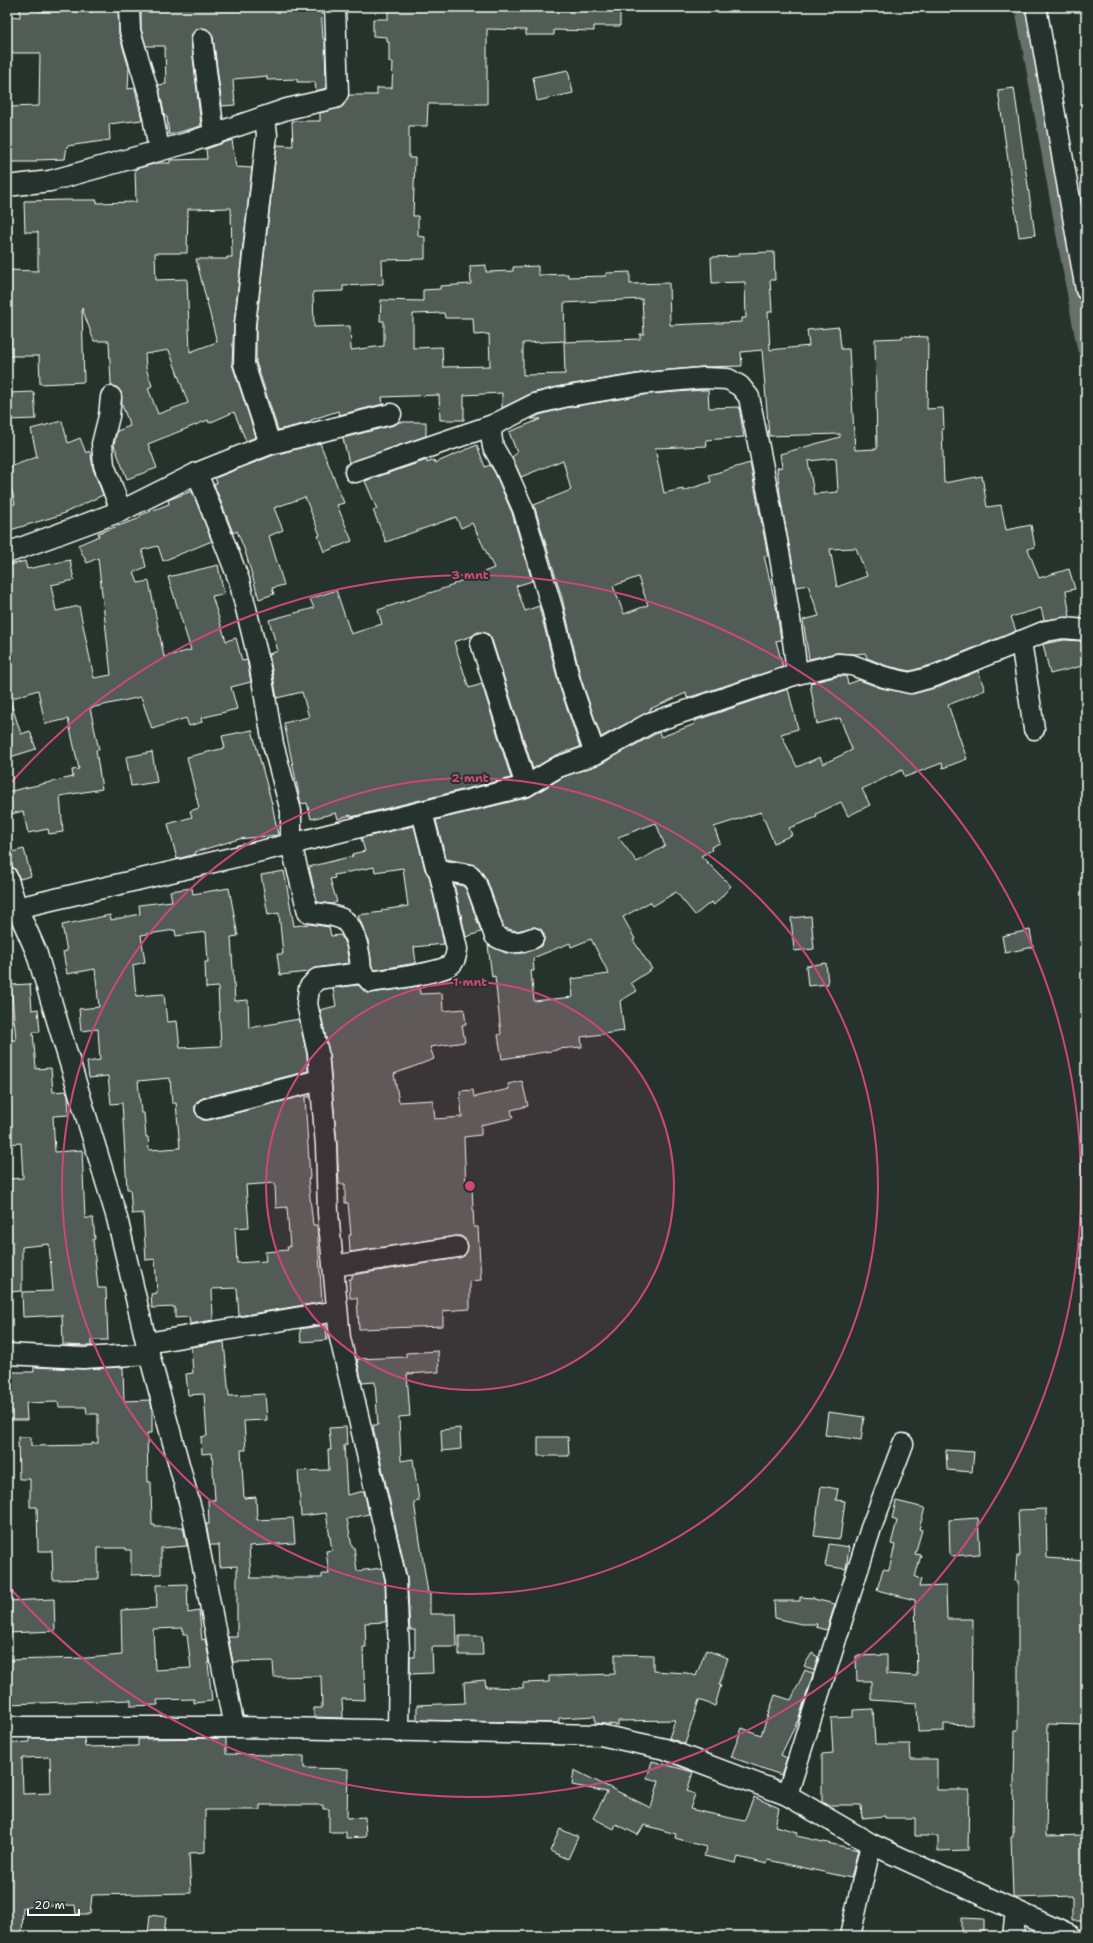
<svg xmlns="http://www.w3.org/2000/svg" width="1093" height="1943" font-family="'Shantell Sans',sans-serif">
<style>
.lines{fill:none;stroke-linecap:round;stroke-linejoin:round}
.canal{stroke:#67706c;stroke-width:18}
.building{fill:#515c57;stroke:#fff;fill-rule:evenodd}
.minor-casing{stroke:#fff;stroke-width:23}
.minor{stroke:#26332d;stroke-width:20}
.ring{fill:none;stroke:#ce467c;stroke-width:2}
.centre{fill:#ce467c;stroke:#26332d;stroke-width:2}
.ring-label{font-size:12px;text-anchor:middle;font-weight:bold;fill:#ce467c;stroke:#26332d;stroke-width:4;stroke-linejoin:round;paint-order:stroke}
</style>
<rect width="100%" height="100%" fill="#26332d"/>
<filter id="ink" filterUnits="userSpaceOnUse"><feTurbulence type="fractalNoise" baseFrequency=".025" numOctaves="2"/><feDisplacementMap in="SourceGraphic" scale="8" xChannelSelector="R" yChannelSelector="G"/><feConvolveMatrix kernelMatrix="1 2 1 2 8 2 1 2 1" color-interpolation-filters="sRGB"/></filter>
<g filter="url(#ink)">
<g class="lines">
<polyline class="canal" points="1024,7 1086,348"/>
</g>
<g class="building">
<polygon points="20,7 39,7 39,11 92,12 92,7 118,7 119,34 129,68 128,89 135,88 142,120 109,124 110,140 67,146 65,159 36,160 36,162 7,162 7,107 39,106 40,53 7,53 7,16 20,17"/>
<polygon points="141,7 321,7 323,39 325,39 326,88 316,91 315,82 297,82 297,79 267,80 267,76 234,79 233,80 235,105 222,106 213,37 207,29 200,28 192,34 191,40 201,126 169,135 167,117 165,117 158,85 166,84 165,46 146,46 141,29"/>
<path d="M388 7H620V26H594V31L554 30V35H526V30L487 29V104H428L427 126H409V158H415L413 216H418V236L425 237V259L382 260 383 284 343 286V291L313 292 314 327 350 326 351 350 384 346V321H380L381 300 423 301V290L440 289V286L471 284 470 266 486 265V272L513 271V267L538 266V275L568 274V277L606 276V273L630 272V284L669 283 670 325 742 322V318H746L745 282 712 283 711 257 739 256V253L774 252 775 280H770L772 312H768L770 350 809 346 807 330 839 327 841 349H849L855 450 877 449 875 339 902 338V336L928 337 927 409 943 408 944 429H942L944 483 982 476 987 507 1001 505 1006 530 1031 525 1035 547 1028 549 1039 578 1069 569 1075 589 1066 591 1070 617 1044 620 1041 608 1011 617 1016 631 931 665 910 671 887 666 867 658 865 653 856 654 836 653 809 659 803 620 819 616 808 585 797 587 781 502 777 468 782 467 780 454 840 437V434L769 436 762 350 741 352 742 366 702 367 647 372 561 386 532 393 502 408V393L464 395V420H440L439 395 382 397 383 404 339 415 338 411 311 420V422L278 430 256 362V325L277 145 293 146 292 121H320V113L341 107 349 95H377V88H392L393 62H389V42H387V37L373 36V19H388ZM642 299 644 334H640V339L564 342 565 374 523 375V343L565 341 564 303ZM444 313 445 318H473L474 335 489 334 490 366 443 367 442 347 413 348V314ZM836 458 838 492 814 494 808 461ZM856 548 867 576 837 587 830 549Z"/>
<polygon points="568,70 573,93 537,101 533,77"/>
<polygon points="1014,88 1035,235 1019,237 998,90"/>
<path d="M232 140 236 167 252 168 234 323 232 364 256 437 246 441 234 412 209 423 208 420 148 444 157 468 127 479 114 445 117 431 130 426 122 405 121 392 117 388 111 384 109 341H94L82 308 84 382 40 384 39 356H11L10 334H7V270L38 271V232H25L24 201 70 200H97V203L136 202 135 169 158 163H170V160L207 159 206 149ZM231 208 232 257H227V259H196L217 342 190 352 187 279 156 280 155 253H187L188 209ZM169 350 188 403 158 414 148 388 152 386 146 368 145 354Z"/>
<path d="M703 390H708L709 408 739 407 744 437 706 440 707 446 655 448 664 493 683 489V491L711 482 709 475 750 463 768 556H764L776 606 781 640 776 641 783 667 687 698 686 693 650 709V711L601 737 581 679 562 598 534 505 571 490 563 460 521 477 512 457 517 453 509 432 541 419H531L539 415 565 408 649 394ZM638 577 648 605 624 614 613 586Z"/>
<polygon points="34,392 36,419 7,420 7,393"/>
<polygon points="62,421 68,443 80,438 86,453 89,451 91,455 93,469 103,495 60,515 7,531 7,506 15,504 7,468 37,457 31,429"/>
<polygon points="399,422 426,422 426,436 349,463 343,438 394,425"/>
<polygon points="320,443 344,503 337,505 352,541 324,552 318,536 320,535 305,497 274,508 283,530 269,536 284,585 272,588 274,594 259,599 245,551 237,531 233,533 214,484 217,483 215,478 274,455"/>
<polygon points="477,445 485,467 490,465 495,473 512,513 532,581 516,586 525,611 539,606 559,685 580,747 554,756 533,769 492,640 488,634 478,632 472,636 454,642 469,688 482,684 511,778 351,817 351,815 338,819 336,813 311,819 307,803 301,804 284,723 309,717 302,692 277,698 269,654 278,651 269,620 314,608 310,599 336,590 351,634 382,624 378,610 454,585 453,584 494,568 472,523 461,528 456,517 386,542 373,510 377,509 365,481 427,460 427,463 434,460 435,463"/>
<polygon points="192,491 212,541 163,561 158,546 142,550 146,567 134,572 138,583 149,581 164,657 191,650 168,577 218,565 224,594 212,596 226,641 236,638 242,661 247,660 251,682 231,687 237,709 201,718 202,722 189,726 186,718 152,729 141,697 90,708 99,750 96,750 102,789 60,796 63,832 49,834 48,829 28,833 23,811 7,815 7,792 73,777 72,770 79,769 68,719 45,724 38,690 7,700 7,566 25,561 27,569 70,560 74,580 51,585 56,611 79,606 94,678 111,675 98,558 87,563 78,545 99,536 98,533 138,519 141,515 169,504 168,500"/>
<polygon points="1064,640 1082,641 1086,665 1050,674 1043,644"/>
<path d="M978 671 985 690 948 705 967 759 943 768 942 763 905 777 902 770 862 789 870 805 848 816 841 802 816 814 817 817 789 828 792 835 774 843 761 812 714 827 720 843 711 847 712 850 701 856 731 886 714 905 711 902 695 915 676 892 653 906 650 902 623 917 635 939 633 940 652 969 631 983 637 991 620 1001 624 1031 581 1037 582 1047 557 1049V1050L502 1059 498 1035 501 1034 495 976 492 977 488 945 506 953H525L542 946 544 940V934L541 929 535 927 517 931 504 928 487 880 479 868 472 864 446 859 436 820 530 797 563 777 601 764 655 734 659 732 661 737 695 724 694 721 788 689 798 729 781 734 797 767 820 757 823 764 852 750 840 718 817 724 810 683 839 676H846L848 684 859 680 881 688 913 694 939 687ZM656 823 665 846 637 862 618 837ZM591 939 609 974 571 979 573 997 534 1001 531 971H534L533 958 570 943 571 947Z"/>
<polygon points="10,700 21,734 30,731 36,749 7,758 7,701"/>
<polygon points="252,730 272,804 278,835 239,839 195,852 196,854 177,859 168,824 192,817 190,811 199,808 187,757 225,748 222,736"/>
<polygon points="152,752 157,782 131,786 126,757"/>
<polygon points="414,826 425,870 429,876 444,944 414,947 416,963 375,970 372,966 368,940 358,915 382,912 382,910 408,906 403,868 375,872 374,867 334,875 335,878 330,879 337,902 332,904 317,902 309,867 353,856 352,854 365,851 361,838"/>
<polygon points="24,849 31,876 20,879 15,869 12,867 8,853"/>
<polygon points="284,871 294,926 309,924 329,927 331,936 341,935 346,946 349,963 315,968 308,972 280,975 277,954 283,954 279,913 268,915 261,875"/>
<polygon points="454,884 463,886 466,889 481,932 466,937"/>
<path d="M192 888 193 894 229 888 238 936 231 937 235 1001 248 1000 249 1028 299 1019 307 1055 308 1071 203 1098 198 1101 195 1106V1112L203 1120H209L310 1094V1097H305L310 1178 308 1179 313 1225H317L322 1302 239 1316 237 1288 212 1289 213 1320 190 1324 189 1317 175 1318V1307L152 1308 151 1294 157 1293 155 1259 146 1260 143 1213 132 1214 130 1189H127L122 1103 111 1104 108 1076 89 1078 87 1062 100 1060 98 1029 81 1031 79 1009 99 1007 95 969 67 974 63 952 67 951 62 925 110 915 111 920 140 914 139 905 172 901 170 891ZM175 930 176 936 206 932 208 962H205L206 988 218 987 221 1046 180 1048 177 1021 167 1022 164 994 136 996 133 965 145 962 141 935ZM170 1078 172 1103H176L180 1148 149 1150 148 1137H146L144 1113H141L138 1081ZM275 1183 276 1208 287 1207 290 1247H287L288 1250 265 1252 266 1261 237 1263 235 1228 249 1227 246 1185Z"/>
<polygon points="811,916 814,949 794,951 791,918"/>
<polygon points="1030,930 1033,947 1005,953 1002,936"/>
<polygon points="826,963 828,984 808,986 806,966"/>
<polygon points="30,984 32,1010 38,1009 40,1032 33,1032 36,1069 51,1068 53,1092 66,1091 68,1096 69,1115 53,1116 55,1152 82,1150 85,1218 93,1218 95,1239 93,1239 98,1288 106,1288 108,1340 92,1340 92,1346 63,1345 62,1315 23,1317 22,1292 53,1291 49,1244 22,1247 22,1291 7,1292 7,1179 23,1178 21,1143 7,1144 7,1040 16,1040 11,985"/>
<polygon points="358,985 367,993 372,993 419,986 420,994 442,993 443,1011 464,1009 466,1024 462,1025 465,1042 430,1047 434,1059 394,1074 399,1102 433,1100 435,1119 462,1117 460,1091 473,1090 474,1097 509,1089 508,1084 522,1081 528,1106 511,1110 513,1118 481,1125 481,1135 464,1137 466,1188 472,1187 474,1227 478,1227 481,1280 470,1281 470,1309 443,1311 443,1326 359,1329 357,1298 350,1298 349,1279 352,1279 352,1275 459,1258 464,1256 468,1246 466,1240 461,1236 455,1236 350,1252 349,1235 351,1235 348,1203 345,1203 345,1184 339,1184 337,1144 329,1052 320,1010 336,1006 333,988"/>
<polygon points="326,1325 327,1340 301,1342 300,1329"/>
<polygon points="224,1342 229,1396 265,1394 267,1420 244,1421 246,1450 241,1450 244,1498 256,1497 257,1520 293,1518 295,1543 249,1546 251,1578 322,1578 322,1574 329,1574 326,1551 332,1550 326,1513 301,1516 298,1471 329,1470 328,1450 331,1450 329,1428 346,1427 347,1445 344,1445 347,1495 364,1491 369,1514 347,1519 352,1547 354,1547 357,1571 382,1568 385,1581 386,1622 365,1623 366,1647 363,1647 365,1700 342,1699 343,1718 314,1717 314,1708 322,1708 321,1676 274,1677 273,1661 233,1662 228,1637 237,1637 237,1566 220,1567 219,1545 210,1545 206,1524 209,1524 208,1500 215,1500 212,1453 202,1454 201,1437 207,1436 204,1394 188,1395 186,1374 193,1373 191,1347"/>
<polygon points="438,1351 439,1372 407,1374 410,1416 399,1417 401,1461 413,1459 419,1501 414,1502 428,1593 430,1593 430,1614 456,1614 457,1647 432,1647 433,1673 410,1674 410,1657 415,1657 415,1630 410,1630 407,1577 374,1432 373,1425 378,1425 375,1382 362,1383 357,1359 406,1357 406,1353"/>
<polygon points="34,1367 82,1369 123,1367 124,1401 150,1400 152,1408 152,1433 147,1433 148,1482 151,1482 152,1525 155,1525 155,1527 183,1527 187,1546 161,1548 161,1574 131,1575 131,1550 126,1550 126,1548 98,1548 98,1579 53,1580 52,1551 38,1551 37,1507 30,1507 30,1479 19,1479 18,1437 31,1437 31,1446 92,1445 92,1443 98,1443 98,1414 87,1414 86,1407 59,1407 58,1402 26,1403 27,1420 9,1420 8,1372 34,1372"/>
<polygon points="828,1412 864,1417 861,1440 825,1435"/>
<polygon points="460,1428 461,1449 442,1451 441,1430"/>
<polygon points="538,1437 568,1437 569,1456 538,1456"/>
<polygon points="946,1450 974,1452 972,1472 947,1470"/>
<polygon points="821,1486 838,1489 836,1500 845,1501 840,1539 814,1536"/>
<polygon points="896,1501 925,1508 919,1529 922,1530 915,1554 921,1555 915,1577 921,1579 919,1587 946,1586 947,1619 973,1619 972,1725 944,1724 944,1731 918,1732 917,1703 871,1700 871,1681 857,1681 856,1656 887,1655 887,1674 917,1676 915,1600 877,1590 883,1569 889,1570 895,1545 891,1544 897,1521 892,1519"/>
<polygon points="1046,1509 1047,1558 1086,1561 1086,1725 1048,1724 1046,1836 1086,1835 1086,1921 1072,1921 1072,1896 1016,1898 1013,1896 1011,1837 1013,1837 1015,1730 1018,1730 1018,1581 1015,1581 1017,1556 1020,1556 1018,1510"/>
<polygon points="978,1518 980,1554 950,1556 949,1520"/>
<polygon points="829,1544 849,1547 846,1569 825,1566"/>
<path d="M187 1584 188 1613 199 1611 202 1640 205 1639 210 1663H208L212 1701 194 1703V1699L157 1700 158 1705 131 1706V1700L7 1704V1660L87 1658 122 1655 121 1610 157 1608 156 1585ZM183 1628V1634H187L191 1668 155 1670 153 1629Z"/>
<polygon points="800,1597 814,1598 814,1599 835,1604 827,1630 816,1627 817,1624 801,1624 775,1618 774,1601 800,1601"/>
<polygon points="54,1599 55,1631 7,1633 7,1601"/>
<polygon points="459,1636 482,1636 483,1655 459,1655"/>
<polygon points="706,1650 728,1658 719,1685 721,1685 715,1706 699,1700 685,1744 669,1738 675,1720 618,1721 618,1725 595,1723 595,1716 559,1718 559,1723 417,1720 417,1705 465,1703 464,1682 485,1680 486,1687 523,1688 523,1683 549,1682 549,1676 615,1674 615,1654 653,1655 653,1671 687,1673 696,1676"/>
<polygon points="812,1653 818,1657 814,1671 804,1666"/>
<polygon points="805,1670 813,1674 799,1718 781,1755 787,1758 781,1775 731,1757 742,1728 761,1735 775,1695 791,1700"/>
<polygon points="873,1709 875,1744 910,1744 911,1759 937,1759 937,1790 969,1790 968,1850 938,1851 938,1836 915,1836 915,1818 885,1818 885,1816 862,1818 861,1805 827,1805 822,1802 822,1754 833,1753 831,1718 853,1717 853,1710"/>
<path d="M30 1738H84L85 1747 138 1746V1739L226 1738V1754L304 1756V1768L348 1769 347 1818 365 1817 366 1837 346 1838V1832H329V1809H323V1805H260V1810H205V1852L189 1853 191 1893 92 1895 90 1914H76L75 1905 23 1907 22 1936H7V1871H9L7 1842V1743L30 1742ZM50 1757 51 1793 23 1794 22 1758Z"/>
<polygon points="652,1761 693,1772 687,1791 695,1794 690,1809 744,1821 754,1797 779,1808 775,1826 798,1832 797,1836 858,1850 851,1878 768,1860 767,1864 738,1857 736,1863 704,1856 706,1847 675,1838 676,1834 644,1825 638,1835 616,1824 614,1829 593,1818 607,1792 572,1785 574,1770 651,1808 659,1781 647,1778"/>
<polygon points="560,1829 578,1837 568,1859 550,1851"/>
<polygon points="150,1915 166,1917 164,1936 148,1934"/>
<polygon points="961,1918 984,1919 984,1936 961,1936"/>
</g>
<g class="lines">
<defs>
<g id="minor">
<polyline points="129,7 130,31 149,94 159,150"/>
<polyline points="1036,7 1086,290"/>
<polyline points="202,39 214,134"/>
<polyline points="265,117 267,135 245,324 244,364 270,444"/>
<polyline points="7,186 50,181 187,143 287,109 335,98 338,93 335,7"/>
<polyline points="111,397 109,416 102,444 104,465 121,511"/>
<polyline points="355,472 493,425"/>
<path d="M197 473 239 580 259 662 273 744 291 811V844L308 912C318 914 332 914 342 919 355 925 362 959 360 973L317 979 309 988 307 1004 318 1053 326 1145 328 1213 340 1338 396 1579 399 1650 398 1732"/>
<polyline points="7,553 121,511 197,473 270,444 391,414"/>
<polyline points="1021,641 1034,729"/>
<polyline points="481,643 526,786"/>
<path d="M595 754 570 682 552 608 523 509 505 468 493 447 491 434 493 425 535 404 563 397 648 383 703 378 728 379 740 386 749 397C767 489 787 581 797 674"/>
<path d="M422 812 436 867 439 870 470 875 476 884 495 936C509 944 518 944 533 938"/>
<polyline points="7,877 17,908 291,844 526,786 558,767 595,754 650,723 797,674 838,664 852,665 884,677 910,683 935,676 1046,631 1064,628 1086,630"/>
<polyline points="7,910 17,908 36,951 117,1218 149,1354 193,1516 234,1727 600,1735 665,1749 787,1795 871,1844 1071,1936"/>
<path d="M360 970 371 982C390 979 434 974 449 966 455 962 456 956 457 949L439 870"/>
<polyline points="206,1109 320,1080"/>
<polyline points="333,1266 457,1247"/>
<polyline points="147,1343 337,1311"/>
<polyline points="7,1354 83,1358 149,1354"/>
<polyline points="7,1727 234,1727"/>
<polyline points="787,1795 871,1528 903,1444"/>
<polyline points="850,1936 871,1844"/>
<polyline points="1013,1936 1016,1911"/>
</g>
</defs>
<use href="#minor" class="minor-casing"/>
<use href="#minor" class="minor"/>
</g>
</g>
<circle cx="470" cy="1186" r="204" fill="#ce467c" fill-opacity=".12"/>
<g class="ring">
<circle cx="470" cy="1186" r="204"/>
<circle cx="470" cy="1186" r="408"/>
<path d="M9 785A611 611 0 1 1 9 1587"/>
</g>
<circle cx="470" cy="1186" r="6" class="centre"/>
<g class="ring-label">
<text x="470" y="579">3 mnt</text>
<text x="470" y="782">2 mnt</text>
<text x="470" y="986">1 mnt</text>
</g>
<rect width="1093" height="1943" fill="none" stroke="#26332d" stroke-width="24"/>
<rect x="12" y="12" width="1069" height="1919" fill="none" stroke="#fff" stroke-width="1.5" filter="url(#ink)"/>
<path d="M28 1909v6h51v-6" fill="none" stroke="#ffffff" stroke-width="2"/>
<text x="34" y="1909" font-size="12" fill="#ffffff" stroke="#26332d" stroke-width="3" paint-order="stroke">20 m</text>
</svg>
